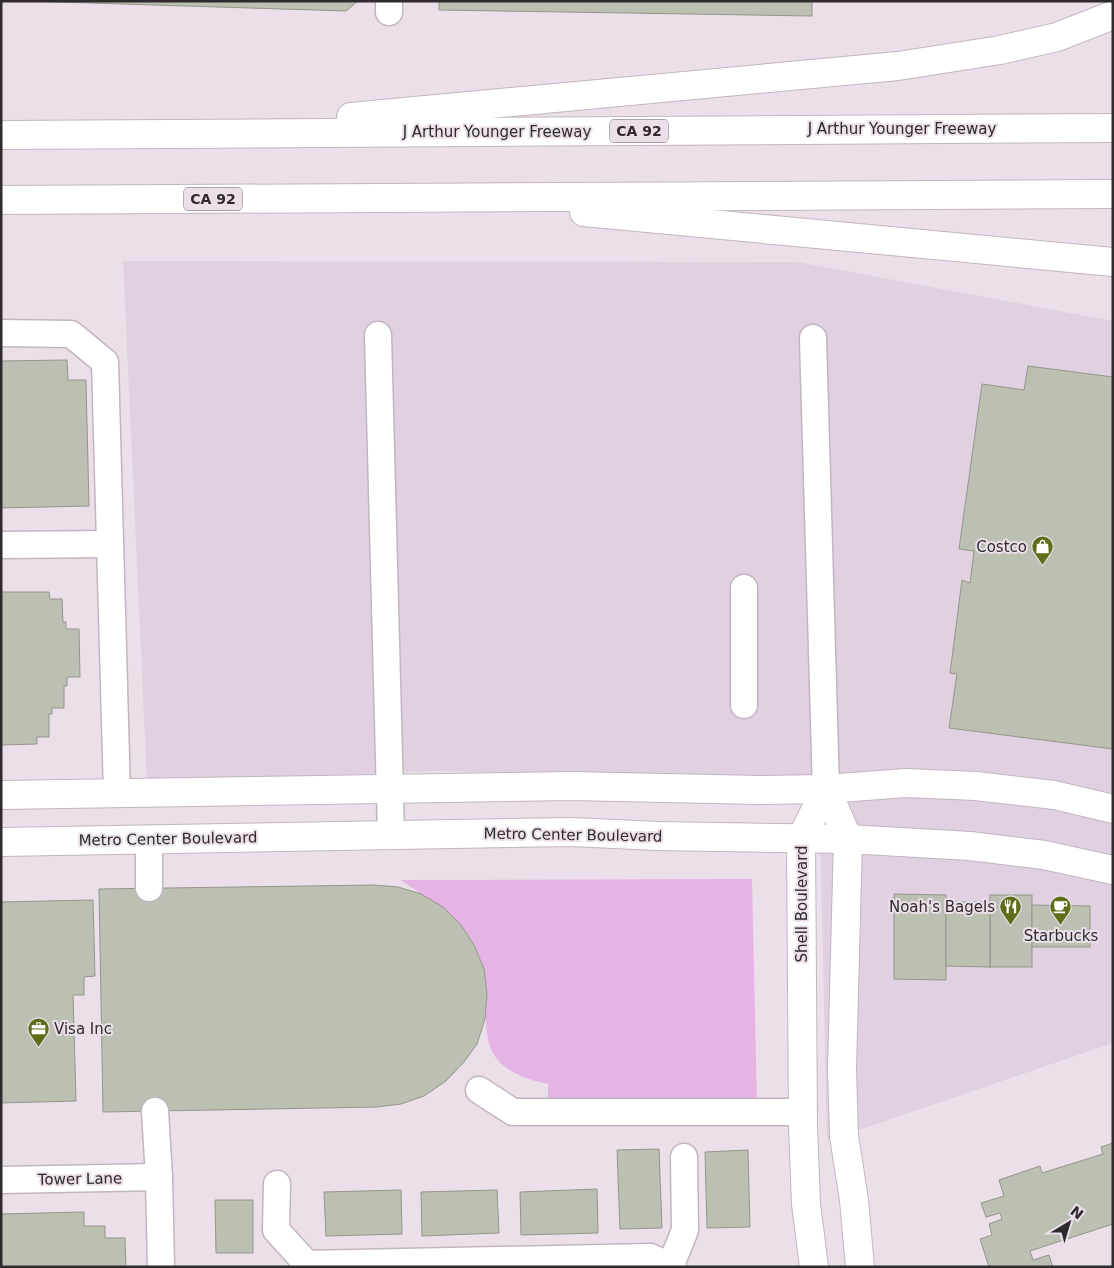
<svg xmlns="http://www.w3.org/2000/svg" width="1114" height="1268" font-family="'DejaVu Sans',sans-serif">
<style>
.built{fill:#e1d0e0}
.green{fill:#e6b3e5}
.building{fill:#bcc0b3;stroke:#92968a}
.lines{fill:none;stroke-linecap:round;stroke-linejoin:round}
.minor-casing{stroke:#c1b6c0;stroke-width:29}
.major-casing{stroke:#c1b6c0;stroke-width:30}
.highway-casing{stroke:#c1b6c0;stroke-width:30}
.minor{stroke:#fff;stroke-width:26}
.major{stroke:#fff;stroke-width:28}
.highway{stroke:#fff;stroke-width:28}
.labels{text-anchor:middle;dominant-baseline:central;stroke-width:4;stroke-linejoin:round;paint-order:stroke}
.shield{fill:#ebe0ea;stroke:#676166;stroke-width:1}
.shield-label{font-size:14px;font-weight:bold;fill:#2e2a2e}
.street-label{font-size:15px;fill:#2e2a2e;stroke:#ebe0ea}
.poi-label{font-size:15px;fill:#2e2a2e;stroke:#ebe0ea;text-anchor:end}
</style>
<rect width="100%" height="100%" fill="#ebe0ea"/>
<polygon class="built" points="123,261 798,262 1113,321 1113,1043 827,1141 819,780 435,771 147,782"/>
<path class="green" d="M752 879 757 1105 548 1108V1084C451 1064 506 1006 474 945 460 917 426 898 401 880Z"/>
<g class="building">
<polygon points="26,1 358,1 346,11"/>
<polygon points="439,1 812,1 812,16 439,10"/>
<polygon points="67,360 68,380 86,380 89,506 1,508 1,361"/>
<polygon points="1028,366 1113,377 1113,749 949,728 957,674 950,673 962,580 970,583 974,551 959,549 982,384 1024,390"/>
<polygon points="1,592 49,592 50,599 62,599 63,622 66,622 66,629 79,629 80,677 67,677 67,686 64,686 64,708 52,708 52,714 49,714 49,737 37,737 37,744 1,745"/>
<polygon points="374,885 398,887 421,894 443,907 461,925 474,945 484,969 487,994 485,1019 477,1044 464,1062 446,1081 424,1096 401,1104 377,1107 103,1112 99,889"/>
<polygon points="894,894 946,895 946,980 894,979"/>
<rect x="990" y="895" width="42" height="72"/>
<polygon points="93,900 95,976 84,977 84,995 73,995 76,1101 1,1103 1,902"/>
<polygon points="946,902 990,902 990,967 946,966"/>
<polygon points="1032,905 1090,906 1090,947 1032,947"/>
<polygon points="1113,1143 1113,1224 1030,1251 1033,1260 1049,1255 1053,1267 989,1267 980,1239 992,1235 989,1224 1002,1219 1000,1213 986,1217 981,1203 1004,1196 999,1180 1040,1166 1042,1173 1103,1154 1101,1147"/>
<polygon points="659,1149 662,1228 620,1229 617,1150"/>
<polygon points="748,1150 750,1227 707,1228 705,1152"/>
<polygon points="597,1189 598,1233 521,1235 520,1192"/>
<polygon points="401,1190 402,1234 326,1236 324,1192"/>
<polygon points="497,1190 499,1233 422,1236 421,1192"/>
<polygon points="215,1200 253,1200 253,1253 216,1253"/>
<polygon points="84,1212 84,1226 105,1226 105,1238 125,1238 126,1267 1,1267 1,1214"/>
</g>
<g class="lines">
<defs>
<g id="minor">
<polyline points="389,12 389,1"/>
<polyline points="1,333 71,334 105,362 117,793"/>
<polyline points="378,335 391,835"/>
<polyline points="813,338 826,789"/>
<polyline points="1,545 110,544"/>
<polyline points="744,588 744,705"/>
<polyline points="149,839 149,888"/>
<polyline points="479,1090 513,1112 803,1112"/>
<polyline points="155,1111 159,1177 161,1267"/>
<polyline points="1,1180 159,1177"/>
<polyline points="277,1184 276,1230 307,1264"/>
<polyline points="671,1265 685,1230 684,1157"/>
<polyline points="303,1267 307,1264 650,1257 673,1267"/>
</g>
<g id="major">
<polyline points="826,789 848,839 842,1069 844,1136 854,1200 860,1267"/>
<polyline points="1,795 570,786 760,790 826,789 906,783 976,786 1054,795 1113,809"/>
<polyline points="1,842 571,832 658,836 848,839 970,846 1044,855 1113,870"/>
<polyline points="814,1267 806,1204 803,1126 801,839 826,789"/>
</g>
<g id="highway">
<polyline points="351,117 898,66 1000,50 1057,37 1113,15"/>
<polyline points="1,135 1113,128"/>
<polyline points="1,200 1113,194"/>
<polyline points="584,212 1113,262"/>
</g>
</defs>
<use href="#minor" class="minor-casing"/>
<use href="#major" class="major-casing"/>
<use href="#highway" class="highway-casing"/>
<use href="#minor" class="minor"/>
<use href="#major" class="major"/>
<use href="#highway" class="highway"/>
</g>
<defs>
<symbol id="shop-pin" viewBox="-11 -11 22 30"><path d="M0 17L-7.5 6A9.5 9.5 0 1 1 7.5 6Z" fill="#5e6d18" stroke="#ebe0ea"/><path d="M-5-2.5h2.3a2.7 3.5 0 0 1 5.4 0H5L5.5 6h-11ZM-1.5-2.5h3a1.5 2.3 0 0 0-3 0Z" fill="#fff"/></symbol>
<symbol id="restaurant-pin" viewBox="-11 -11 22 30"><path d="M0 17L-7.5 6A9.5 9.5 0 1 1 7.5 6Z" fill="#5e6d18" stroke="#ebe0ea"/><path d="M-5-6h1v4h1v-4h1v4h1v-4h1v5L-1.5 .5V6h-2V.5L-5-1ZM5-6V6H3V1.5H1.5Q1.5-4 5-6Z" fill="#fff"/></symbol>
<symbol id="cafe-pin" viewBox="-11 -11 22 30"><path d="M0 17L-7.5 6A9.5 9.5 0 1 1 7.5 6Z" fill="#5e6d18" stroke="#ebe0ea"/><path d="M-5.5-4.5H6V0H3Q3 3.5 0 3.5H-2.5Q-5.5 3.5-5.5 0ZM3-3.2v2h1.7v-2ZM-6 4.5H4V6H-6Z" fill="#fff"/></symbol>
<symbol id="office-pin" viewBox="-11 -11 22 30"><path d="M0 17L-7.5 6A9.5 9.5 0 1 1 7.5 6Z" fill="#5e6d18" stroke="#ebe0ea"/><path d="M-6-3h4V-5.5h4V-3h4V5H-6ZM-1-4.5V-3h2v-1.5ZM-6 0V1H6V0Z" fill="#fff"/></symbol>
</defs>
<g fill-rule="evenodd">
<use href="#shop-pin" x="1030" y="534" width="25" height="34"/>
<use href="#restaurant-pin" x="998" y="894" width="25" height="34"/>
<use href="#cafe-pin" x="1048" y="894" width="25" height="34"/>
<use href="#office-pin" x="26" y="1016" width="25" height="34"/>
</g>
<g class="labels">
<g class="shield">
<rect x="610" y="119.5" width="58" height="23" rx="4"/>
<rect x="184" y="187.5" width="58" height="23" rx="4"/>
</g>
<g class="shield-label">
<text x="639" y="131">CA 92</text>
<text x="213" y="199">CA 92</text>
</g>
<g class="street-label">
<text x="902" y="129">J Arthur Younger Freeway</text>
<text x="497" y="132">J Arthur Younger Freeway</text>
<text transform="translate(573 835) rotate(1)">Metro Center Boulevard</text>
<text transform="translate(168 839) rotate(-1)">Metro Center Boulevard</text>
<text transform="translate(802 904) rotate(-90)">Shell Boulevard</text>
<text transform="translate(80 1179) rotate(-1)">Tower Lane</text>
</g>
<g class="poi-label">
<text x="1027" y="547">Costco</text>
<text x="995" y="907">Noah's Bagels</text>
<text x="1061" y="936" text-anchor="middle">Starbucks</text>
<text x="54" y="1029" text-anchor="start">Visa Inc</text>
</g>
</g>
<rect width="1114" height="1268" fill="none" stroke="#2e2a2e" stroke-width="5"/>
<g transform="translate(1069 1223) rotate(38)" stroke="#ebe0ea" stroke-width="4" paint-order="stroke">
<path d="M0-4L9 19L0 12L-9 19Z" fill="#2e2a2e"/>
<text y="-8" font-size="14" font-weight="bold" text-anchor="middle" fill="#2e2a2e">N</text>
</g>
</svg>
